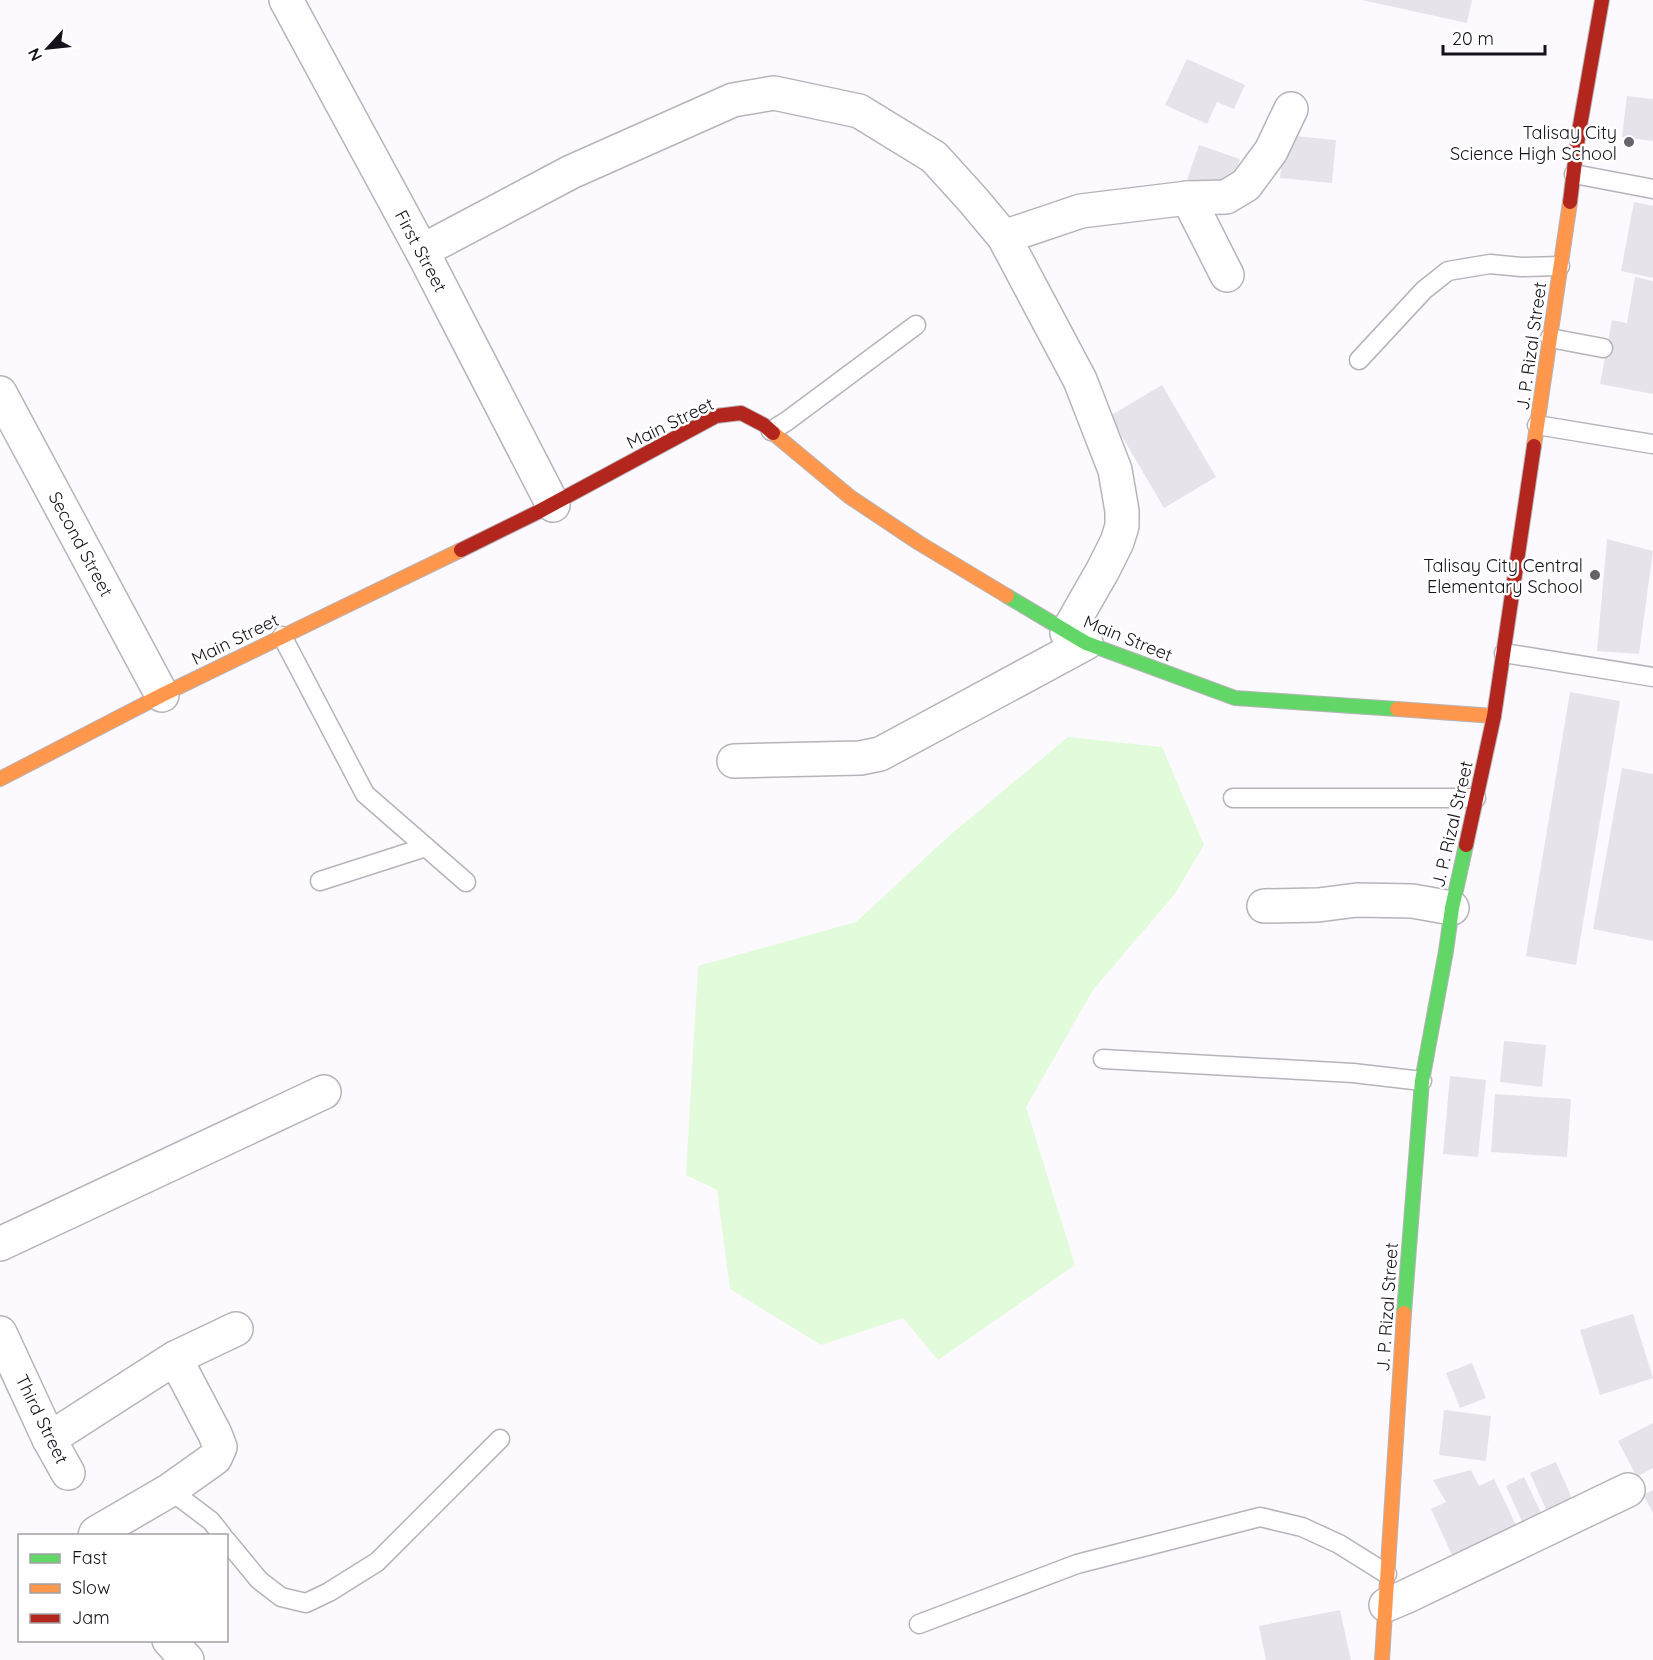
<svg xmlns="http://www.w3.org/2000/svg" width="1653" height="1660" font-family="Quicksand,sans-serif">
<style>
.green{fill:#e2fbdb}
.building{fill:#e6e3ea}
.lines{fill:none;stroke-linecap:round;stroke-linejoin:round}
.lane-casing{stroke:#b7b3ba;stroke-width:21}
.street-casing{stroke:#b7b3ba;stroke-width:36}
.fast-casing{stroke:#b7b3ba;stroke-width:16}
.slow-casing{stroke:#b7b3ba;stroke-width:16}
.jam-casing{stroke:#b7b3ba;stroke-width:16}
.lane{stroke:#fffeff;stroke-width:18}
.street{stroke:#fffeff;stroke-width:33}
.fast{stroke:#63d668;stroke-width:14}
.slow{stroke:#ff974d;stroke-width:14}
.jam{stroke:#b3261e;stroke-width:14}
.poi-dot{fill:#66636a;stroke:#fff;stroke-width:2}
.labels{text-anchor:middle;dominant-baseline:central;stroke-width:5;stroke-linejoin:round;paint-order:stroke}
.poi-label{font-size:18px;fill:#16111b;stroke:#fff;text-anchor:end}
.street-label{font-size:18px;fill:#16111b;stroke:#fff}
</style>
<rect width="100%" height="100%" fill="#fcfafe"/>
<polygon class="green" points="1068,737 1162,747 1204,845 1174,895 1093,990 1026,1107 1075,1265 938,1360 903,1318 821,1345 730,1289 717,1190 686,1175 698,966 856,922 950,835"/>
<g class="building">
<polygon points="1362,0 1472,0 1467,23"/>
<polygon points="1187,59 1245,85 1234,109 1217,102 1207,124 1165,105"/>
<polygon points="1627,96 1653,99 1653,141 1622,137"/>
<polygon points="1284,135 1336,140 1332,183 1280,178"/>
<polygon points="1199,145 1240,159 1227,195 1187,180"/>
<polygon points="1634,202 1653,206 1653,278 1621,271"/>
<polygon points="1635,277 1653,281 1653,394 1600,384 1612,320 1627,323"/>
<polygon points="1162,385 1216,477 1164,508 1110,416"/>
<polygon points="1607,539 1653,551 1639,654 1597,651"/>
<polygon points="1570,692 1620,701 1576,965 1526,956"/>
<polygon points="1622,768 1653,774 1653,941 1593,929"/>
<polygon points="1504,1041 1546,1045 1542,1087 1500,1082"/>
<polygon points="1450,1076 1486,1080 1478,1157 1443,1154"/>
<polygon points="1495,1094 1571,1099 1567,1157 1491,1152"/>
<polygon points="1633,1314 1653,1378 1600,1395 1580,1330"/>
<polygon points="1472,1363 1486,1398 1460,1408 1446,1373"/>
<polygon points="1444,1410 1491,1416 1486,1461 1439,1455"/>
<polygon points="1653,1423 1653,1468 1637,1477 1618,1441"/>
<polygon points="1556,1462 1574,1503 1548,1514 1530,1473"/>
<polygon points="1471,1470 1479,1486 1494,1479 1516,1525 1452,1555 1431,1509 1446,1502 1433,1480"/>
<polygon points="1524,1477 1544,1519 1525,1528 1506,1486"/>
<polygon points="1653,1490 1653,1513 1643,1495"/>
<polygon points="1340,1610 1351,1660 1266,1660 1259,1626"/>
</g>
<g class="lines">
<defs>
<g id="lane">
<polyline points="1574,174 1653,189"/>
<polyline points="1550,338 1603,348"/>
<polyline points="1359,360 1424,290 1448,271 1490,264 1521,267 1560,266"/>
<polyline points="1537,425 1652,444"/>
<polyline points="771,431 787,421 916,325"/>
<polyline points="282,636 365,794 466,882"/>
<polyline points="1504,653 1653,677"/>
<polyline points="1233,798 1476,798"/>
<polyline points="320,881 426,847"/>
<polyline points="1103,1059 1353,1073 1422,1081"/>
<polyline points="170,1490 211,1521 223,1536"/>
<polyline points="226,1540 259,1580 281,1597 306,1603 329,1592 377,1562 500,1439"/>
<polyline points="919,1624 1077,1564 1260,1517 1302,1527 1339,1544 1387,1574"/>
</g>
<g id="street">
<polyline points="286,0 422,251 553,505"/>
<polyline points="1188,198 1227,275"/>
<polyline points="1004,237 1081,211 1188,198 1226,197 1246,185 1271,151 1291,109"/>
<polyline points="422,251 571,172 733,100 774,93 859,111 934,157 973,200 1004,237 1080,380 1115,470 1122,511 1122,526 1117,542 1103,570 1067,633"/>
<polyline points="0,393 162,695"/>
<polyline points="734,761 860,758 880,754 1086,643"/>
<polyline points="1264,906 1318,905 1357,900 1412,901 1452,908"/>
<polyline points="0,1244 324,1092"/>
<polyline points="0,1333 49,1439 68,1473"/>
<polyline points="49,1439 175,1358 236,1329"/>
<polyline points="95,1536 96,1533 170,1490 215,1458 220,1447 215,1434 175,1358"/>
<polyline points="1386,1605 1405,1597 1628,1490"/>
<polyline points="169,1640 187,1660"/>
</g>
<g id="fast">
<polyline points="1007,596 1086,643 1235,698 1397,709"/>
<polyline points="1404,1313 1422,1081 1446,951 1452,908 1466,845"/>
</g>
<g id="slow">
<polyline points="773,433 850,497 919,543 1007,596"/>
<polyline points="1534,446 1570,202"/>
<polyline points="1397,709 1494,716"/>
<polyline points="0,779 162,695 461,550"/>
<polyline points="1382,1660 1404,1313"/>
</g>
<g id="jam">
<polyline points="1570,202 1578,137 1602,0"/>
<polyline points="461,550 538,512 716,416 741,413 764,425 773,433"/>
<polyline points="1466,845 1494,716 1534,446"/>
</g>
</defs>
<use href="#lane" class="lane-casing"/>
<use href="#street" class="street-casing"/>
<use href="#fast" class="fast-casing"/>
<use href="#slow" class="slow-casing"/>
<use href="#jam" class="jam-casing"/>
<use href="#lane" class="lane"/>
<use href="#street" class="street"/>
<use href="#fast" class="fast"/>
<use href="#slow" class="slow"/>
<use href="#jam" class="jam"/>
</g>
<g class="poi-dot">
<circle cx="1629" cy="142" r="6"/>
<circle cx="1595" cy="575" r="6"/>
</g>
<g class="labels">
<g class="poi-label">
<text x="1617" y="132">Talisay City<tspan x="1617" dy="21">Science High School</tspan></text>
<text x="1583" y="565">Talisay City Central<tspan x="1583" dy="21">Elementary School</tspan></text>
</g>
<g class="street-label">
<text transform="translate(421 251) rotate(62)">First Street</text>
<text transform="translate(1531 346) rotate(-82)">J. P. Rizal Street</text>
<text transform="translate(670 423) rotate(-26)">Main Street</text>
<text transform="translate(81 544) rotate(62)">Second Street</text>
<text transform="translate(1128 638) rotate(22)">Main Street</text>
<text transform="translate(235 639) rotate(-26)">Main Street</text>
<text transform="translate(1452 824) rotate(-77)">J. P. Rizal Street</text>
<text transform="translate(1387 1307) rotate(-86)">J. P. Rizal Street</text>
<text transform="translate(42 1419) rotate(64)">Third Street</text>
</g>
</g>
<rect x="18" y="1534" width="210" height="108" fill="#ffffff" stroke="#a2a0a4" stroke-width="1.5"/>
<rect x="30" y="1554" width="30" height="9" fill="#63d668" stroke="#a2a0a4" stroke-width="1.5"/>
<text x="72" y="1564" font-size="18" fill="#16111b">Fast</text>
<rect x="30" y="1584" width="30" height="9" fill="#ff974d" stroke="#a2a0a4" stroke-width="1.5"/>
<text x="72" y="1594" font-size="18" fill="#16111b">Slow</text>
<rect x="30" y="1614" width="30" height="9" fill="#b3261e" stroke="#a2a0a4" stroke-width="1.5"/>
<text x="72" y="1624" font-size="18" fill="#16111b">Jam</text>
<g transform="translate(48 48) rotate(243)" stroke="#ffffff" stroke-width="4.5" paint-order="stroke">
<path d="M0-4.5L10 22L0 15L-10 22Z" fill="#16111b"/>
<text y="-9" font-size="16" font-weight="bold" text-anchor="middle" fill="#16111b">N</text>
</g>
<path d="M1443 45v9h102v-9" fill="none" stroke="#16111b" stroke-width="3"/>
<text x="1452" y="45" font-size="18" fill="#16111b" stroke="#ffffff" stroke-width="4.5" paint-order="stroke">20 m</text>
</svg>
